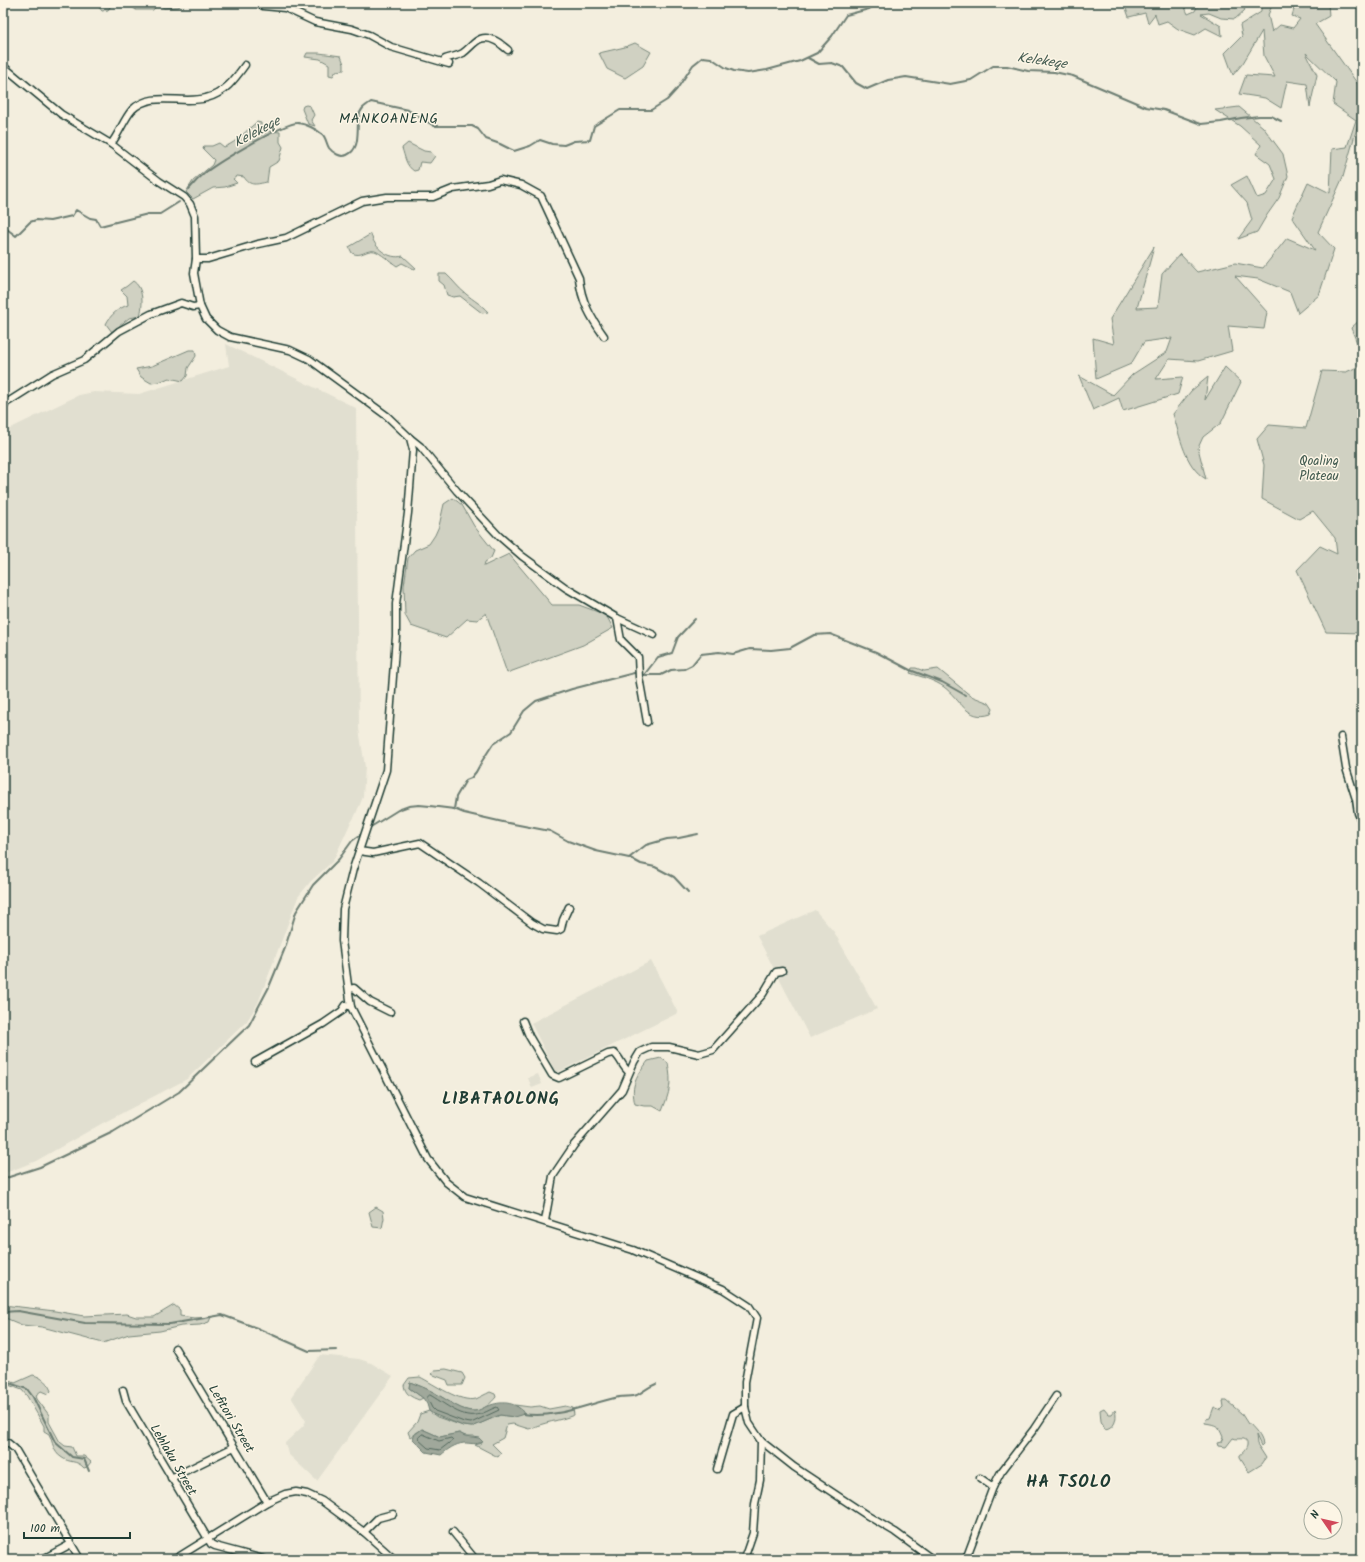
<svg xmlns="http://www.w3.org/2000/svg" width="1365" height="1562" font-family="Kalam,sans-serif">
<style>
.built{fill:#e1dfd0}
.green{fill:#d0d1c2;stroke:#78877b}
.water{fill:#a0a89b;stroke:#6c7d72}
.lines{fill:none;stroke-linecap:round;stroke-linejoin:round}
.shore{stroke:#53685d;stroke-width:1}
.stream{stroke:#6c7d72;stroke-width:2}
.street-casing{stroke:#1f3d34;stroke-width:9}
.street{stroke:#fcf5e5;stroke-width:6}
.labels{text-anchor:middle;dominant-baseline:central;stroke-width:3;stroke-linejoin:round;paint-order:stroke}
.park-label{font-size:13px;fill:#425b50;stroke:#fcf5e5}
.street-label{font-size:13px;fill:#1f3d34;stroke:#fcf5e5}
.water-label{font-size:14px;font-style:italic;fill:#465d53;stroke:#fcf5e5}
.neighbourhood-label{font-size:14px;letter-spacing:1px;fill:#1f3d34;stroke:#fcf5e5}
.district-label{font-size:17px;font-weight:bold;letter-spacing:1px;fill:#1f3d34;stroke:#fcf5e5}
</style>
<rect width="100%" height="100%" fill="#f3eede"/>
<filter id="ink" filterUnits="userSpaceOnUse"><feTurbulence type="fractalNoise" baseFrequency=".025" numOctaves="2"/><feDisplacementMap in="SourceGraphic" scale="8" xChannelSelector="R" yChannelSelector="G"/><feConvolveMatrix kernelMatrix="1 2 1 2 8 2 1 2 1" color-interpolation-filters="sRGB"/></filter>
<g filter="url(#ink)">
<g class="built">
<polygon points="226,344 356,408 359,729 365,767 363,797 355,816 350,824 333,861 311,881 298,897 258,1003 247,1021 187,1079 101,1124 36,1161 3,1174 3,434 13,427 79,395 94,392 139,394 229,366"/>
<polygon points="815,910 834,932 877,1009 810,1038 757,936"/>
<polygon points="651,961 678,1013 556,1073 531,1023"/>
<polygon points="538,1074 542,1084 532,1088 528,1078"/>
<polygon points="320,1355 359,1359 371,1363 393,1376 317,1481 288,1454 285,1443 303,1426 306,1421 291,1397"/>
</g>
<g class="green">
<polygon points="98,3 113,3 108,10 102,11 98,6"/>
<polygon points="121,3 181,3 179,7 164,8 157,4 153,10 136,10 128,4"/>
<polygon points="1124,3 1183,3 1188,14 1195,11 1198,5 1197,3 1240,3 1245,10 1235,19 1221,18 1209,13 1201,14 1221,26 1222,36 1206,28 1195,35 1178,29 1167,21 1158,24 1155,14 1148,23 1145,13 1129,17"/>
<polygon points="1261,3 1273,3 1268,15 1272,32 1280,25 1293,28 1300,19 1292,16 1295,6 1292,3 1328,3 1329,16 1315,24 1362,90 1362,110 1343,177 1318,232 1334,249 1319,295 1298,313 1290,292 1258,279 1235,276 1267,312 1264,329 1228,326 1232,351 1198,361 1169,359 1156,379 1183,377 1178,394 1123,411 1119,398 1093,410 1079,376 1113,395 1133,374 1167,352 1172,338 1144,342 1131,364 1096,379 1093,338 1114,344 1110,319 1154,247 1137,308 1158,307 1162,274 1180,254 1197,272 1235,263 1263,268 1287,238 1315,250 1292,217 1308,182 1330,193 1332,149 1347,147 1356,120 1333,104 1336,82 1306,53 1317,75 1310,107 1307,84 1287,81 1281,108 1265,98 1239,94 1246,75 1275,77 1264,56 1262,31 1243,63 1233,75 1225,53 1242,36 1240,25 1261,12"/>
<polygon points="635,43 651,52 643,66 625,78 607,69 599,53 625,47"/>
<polygon points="307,53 319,53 341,56 344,64 344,70 336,71 333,76 329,75 329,64 320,59 305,57"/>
<polygon points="306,105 310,106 314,115 311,120 315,126 308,124 302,109 303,106"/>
<polygon points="1239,107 1263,127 1283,154 1288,176 1279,198 1267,215 1257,232 1238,239 1252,220 1247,203 1231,185 1247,176 1257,198 1266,195 1276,179 1270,164 1256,154 1261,145 1240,126 1215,110"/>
<path d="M257 122 261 123V127L268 131 280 132V142L283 147 279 161 269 167 267 182C257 184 250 187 244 177L237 176 233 179 237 183 225 187 213 188 193 199 186 192 193 181 212 165 214 160 203 149 204 146H212L219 143 224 147C238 142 246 130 257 122Z"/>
<path d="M408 143 424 151 431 152 435 156 430 163 420 162 418 170 414 171C406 166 405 157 402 148Z"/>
<path d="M371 234C374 248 389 260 403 256L416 268 414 269 402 263 397 266C391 262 380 253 375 251 366 249 361 258 352 253L349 247Z"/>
<path d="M439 274H446C453 280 458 288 466 294 473 300 481 304 488 312L482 313 460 296 453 297 447 295 444 285 439 281Z"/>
<path d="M133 281C144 288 143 305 140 316L129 318 112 332 106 324C111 314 119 308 128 305L127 296 121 290 127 286Z"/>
<polygon points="1362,318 1362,355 1351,328"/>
<polygon points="189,350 195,350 196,356 188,368 187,376 183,381 169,378 159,382 151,383 141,377 136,369 152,366"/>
<polygon points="1362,365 1362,633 1326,632 1297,570 1320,546 1337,554 1335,538 1313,511 1299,519 1262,499 1264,465 1257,439 1269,425 1306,428 1322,371 1346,372"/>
<path d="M1225 367 1241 382 1221 423 1203 437 1198 448 1206 479C1185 467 1180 436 1173 414L1191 391 1208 377 1205 400Z"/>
<polygon points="453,498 462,505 474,526 494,551 491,558 485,562 484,566 509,554 552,605 579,605 606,615 613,628 583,645 507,673 486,613 477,620 467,619 446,638 411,626 405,615 404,586 408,558 415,550 429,544 435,535 439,526 444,504"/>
<path d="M912 668H916L924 671 938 669 966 692 971 696 989 703 993 709 991 714C967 722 960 699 944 687 934 680 922 677 910 673Z"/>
<path d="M661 1058 668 1063C672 1084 670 1091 662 1111L653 1106H644L635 1104C630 1085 637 1076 648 1061Z"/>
<polygon points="376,1207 383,1211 384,1218 382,1228 373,1227 369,1212"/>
<polygon points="3,1305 55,1311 84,1316 127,1314 136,1317 154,1317 174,1305 180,1310 180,1316 194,1318 211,1317 209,1322 200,1325 181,1326 160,1331 129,1334 103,1343 42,1327 22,1325 3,1317"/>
<polygon points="446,1369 462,1373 465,1378 462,1385 449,1385 447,1380 431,1374 435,1370"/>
<path d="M33 1375C42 1377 48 1383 51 1391L48 1394 41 1391 36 1395 37 1399 49 1415V1422L60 1442 65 1446 72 1447 76 1456H84L91 1462 87 1467 84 1468C76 1459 70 1464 61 1457 53 1452 53 1442 49 1434L44 1431V1426L27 1396 22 1390 3 1383V1378L15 1383Z"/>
<path d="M420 1377C434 1384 460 1403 476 1399 480 1397 486 1394 490 1392L495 1394 496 1397C491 1403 484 1410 476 1411 461 1413 445 1398 433 1392 425 1388 417 1385 410 1382L409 1388 423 1398 419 1400C411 1397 405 1394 404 1385L409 1378Z"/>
<path d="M1223 1401H1227L1241 1413 1248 1424H1250C1256 1431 1261 1435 1263 1444L1261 1446 1256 1435 1257 1444 1266 1458 1262 1464 1249 1472 1240 1458V1455C1244 1452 1252 1443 1243 1439 1240 1438 1237 1440 1233 1438L1226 1447 1218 1446 1217 1443 1221 1442 1223 1437C1218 1425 1217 1425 1205 1423L1206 1419 1210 1418 1214 1407 1221 1410 1224 1407Z"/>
<path d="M515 1405 530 1407 540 1406 549 1409 565 1406 573 1408 574 1415C559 1421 544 1422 529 1429L513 1424 507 1425 503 1438 492 1444 501 1453 498 1457 475 1445 482 1443 474 1436H465L459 1433 440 1437 422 1429 410 1437 408 1432 417 1422 420 1414 429 1411 437 1417 463 1426 472 1427 500 1415 514 1417 522 1410Z"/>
<path d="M1104 1408 1109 1414H1112L1115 1410C1118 1419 1114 1429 1105 1430L1101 1421 1100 1410Z"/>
</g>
<g class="water">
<path d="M410 1382C420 1386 431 1390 440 1396 451 1402 461 1411 474 1411 480 1411 485 1406 491 1405 502 1401 518 1402 524 1414L514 1417 500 1415 472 1427 463 1426 433 1414 429 1411 427 1404 423 1398 409 1388Z"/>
<path d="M422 1429 440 1437 459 1433 465 1436 479 1438 483 1442C475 1445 471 1443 464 1443 455 1444 448 1449 441 1455L426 1452 413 1439 414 1435Z"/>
</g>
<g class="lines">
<g class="shore">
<path d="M430 1395C443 1402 460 1418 476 1415 484 1414 490 1409 497 1407L499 1410 471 1423 464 1422 435 1411 432 1408 427 1398Z"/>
<polygon points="423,1434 439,1441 451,1438 453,1440 440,1450 428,1448 418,1439 419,1437"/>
</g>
<g class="stream">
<polyline points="808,58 819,64 832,63 843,67 856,83 867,89 888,80 906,77 950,84 971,80 993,66 1007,66 1028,71 1054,72 1073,76 1146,107 1164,110 1201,124 1221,122 1241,118 1259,116 1271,116 1281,121"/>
<path d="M189 189C194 183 200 177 206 172 219 162 285 122 298 123 306 124 316 129 322 134 326 137 326 143 329 148 333 153 341 158 347 155 365 147 352 120 363 108 365 106 368 104 371 102L408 110 434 126H472L478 129 486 139 500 144 514 151 530 146 540 140 552 144 564 145 574 141 590 140 594 126 620 110H651L667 100 677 89 693 65 703 57 711 58 726 68 734 71 748 73 767 70 800 61 817 53 832 36 846 15 869 9 879 3"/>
<polyline points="3,226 16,236 30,222 36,220 50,221 72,216 76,210 90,218 96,219 100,226 148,214 160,214 179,202"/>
<polyline points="644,675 661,675 671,670 684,669 692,665 701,654 719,652 733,654 750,649 771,650 790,648 814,635 830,634 876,652 910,670 942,682 965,695"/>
<polyline points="644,675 658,657 672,653 678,637 695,619"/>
<polyline points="454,809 456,797 466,780 471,778 476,772 482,761 493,744 511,732 524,711 536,701 572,689 634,673"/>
<polyline points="369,828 398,810 409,806 419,805 430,806 454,809 464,813 503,822 550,831 568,841 596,851 629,858 646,845 667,839 679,838 698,834"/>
<polyline points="630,858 641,864 655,867 674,877 688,892"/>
<polyline points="3,1179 40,1167 113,1132 179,1092 249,1025 269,987 285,948 296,912 313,885 339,859 352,841 364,832"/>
<polyline points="3,1312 18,1311 85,1323 170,1324 222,1315 257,1328 309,1351 337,1350"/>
<polyline points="3,1381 27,1389 33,1397 55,1442 72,1457 84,1459 89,1471"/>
<path d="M523 1414C557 1419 586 1404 619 1397 625 1396 632 1397 637 1395 644 1391 648 1387 656 1384"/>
</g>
<defs>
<g id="street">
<polyline points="258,3 263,6 285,8 315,22 352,29 369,35 391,47 449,64"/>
<path d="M443 62 445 59C451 57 457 56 463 53 474 45 479 32 496 41 500 43 504 47 508 50"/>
<polyline points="3,66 61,114 111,144 159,181 184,197 190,204 195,216 196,259 194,273 200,306 206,319 217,330 230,337 290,350 309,359 387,416 410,438 413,450 408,513 396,604 396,636 386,770 353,869 343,909 342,941 351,1007 428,1159 446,1182 465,1197 633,1250 723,1289 749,1306 757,1318 745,1382 745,1407 749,1423 761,1441 794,1467 868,1516 895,1532 932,1559"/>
<path d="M111 144C119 134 124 119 132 110 152 90 182 105 206 98 224 94 235 79 245 65"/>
<path d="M196 259H208L258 244 286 238 362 201 387 197H433L453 189 488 184 500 180 521 185 541 196 579 278C581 301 591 318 604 336"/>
<polyline points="3,405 52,374 84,360 119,331 151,314 181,303 193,307 200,306"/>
<polyline points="410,438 420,446 457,491 499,536 522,556 566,588 617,618 654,635"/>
<polyline points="617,618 621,640 638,657 639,677 647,722"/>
<polyline points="1341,737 1346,768 1356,799 1358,813 1362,823"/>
<polyline points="359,851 373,853 420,843 479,883 532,923 543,929 557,931 561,929 563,920 569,907"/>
<polyline points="349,989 354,988 370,1002 390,1012"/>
<path d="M523 1021 529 1036 552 1075 559 1078 608 1054 614 1053C621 1058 622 1067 629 1072"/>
<polyline points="255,1062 323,1024 342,1011 346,1005 351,1007"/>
<polyline points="545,1221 553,1176 574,1145 622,1090 634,1062 640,1052 651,1047 669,1047 699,1054 713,1050 763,994 776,972 782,971"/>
<polyline points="175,1348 267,1502"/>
<polyline points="123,1390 126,1401 211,1544 215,1546 263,1559"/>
<polyline points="3,1443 8,1443 15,1449 80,1559"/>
<polyline points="717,1469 733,1414 745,1407"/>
<polyline points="171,1478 234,1447"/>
<polyline points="993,1487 1001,1472 1034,1429 1056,1396"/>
<polyline points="364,1532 378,1518 393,1514"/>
<polyline points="453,1532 475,1559"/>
<polyline points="43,1559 71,1544"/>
<polyline points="175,1559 267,1502 285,1494 296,1492 307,1494 322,1501 364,1532 394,1559"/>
<polyline points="744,1559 753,1533 755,1504 760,1480 761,1441"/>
<polyline points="966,1559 993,1487 980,1478"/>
</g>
</defs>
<use href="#street" class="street-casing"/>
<use href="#street" class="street"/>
</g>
</g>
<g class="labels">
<g class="park-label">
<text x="1319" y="461">Qoaling<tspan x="1319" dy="15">Plateau</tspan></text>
</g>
<g class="street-label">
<text transform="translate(231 1419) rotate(59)">Lefitori Street</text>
<text transform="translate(173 1460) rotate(60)">Lehlaku Street</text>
</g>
<g class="water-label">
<text transform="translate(1042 61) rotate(8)">Kelekeqe</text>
<text transform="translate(257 132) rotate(-28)">Kelekeqe</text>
</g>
<g class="neighbourhood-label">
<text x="389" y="119">MANKOANENG</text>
</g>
<g class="district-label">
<text x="501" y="1099">LIBATAOLONG</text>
<text x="1069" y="1482">HA TSOLO</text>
</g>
</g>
<rect width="1365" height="1562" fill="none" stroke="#fcf5e5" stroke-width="16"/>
<rect x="8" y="8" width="1349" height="1546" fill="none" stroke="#1f3d34" stroke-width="1.5" filter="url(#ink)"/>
<g transform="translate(1323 1520) rotate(304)"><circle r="19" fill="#fcf5e5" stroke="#a4ab9e"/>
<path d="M0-3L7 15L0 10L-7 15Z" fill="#d1495b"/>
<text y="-6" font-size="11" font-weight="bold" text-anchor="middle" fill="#1f3d34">N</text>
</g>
<path d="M24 1532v6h106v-6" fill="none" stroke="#1f3d34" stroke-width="2"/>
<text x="30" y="1532" font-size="12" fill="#1f3d34" stroke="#fcf5e5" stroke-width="3" paint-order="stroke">100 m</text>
</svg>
